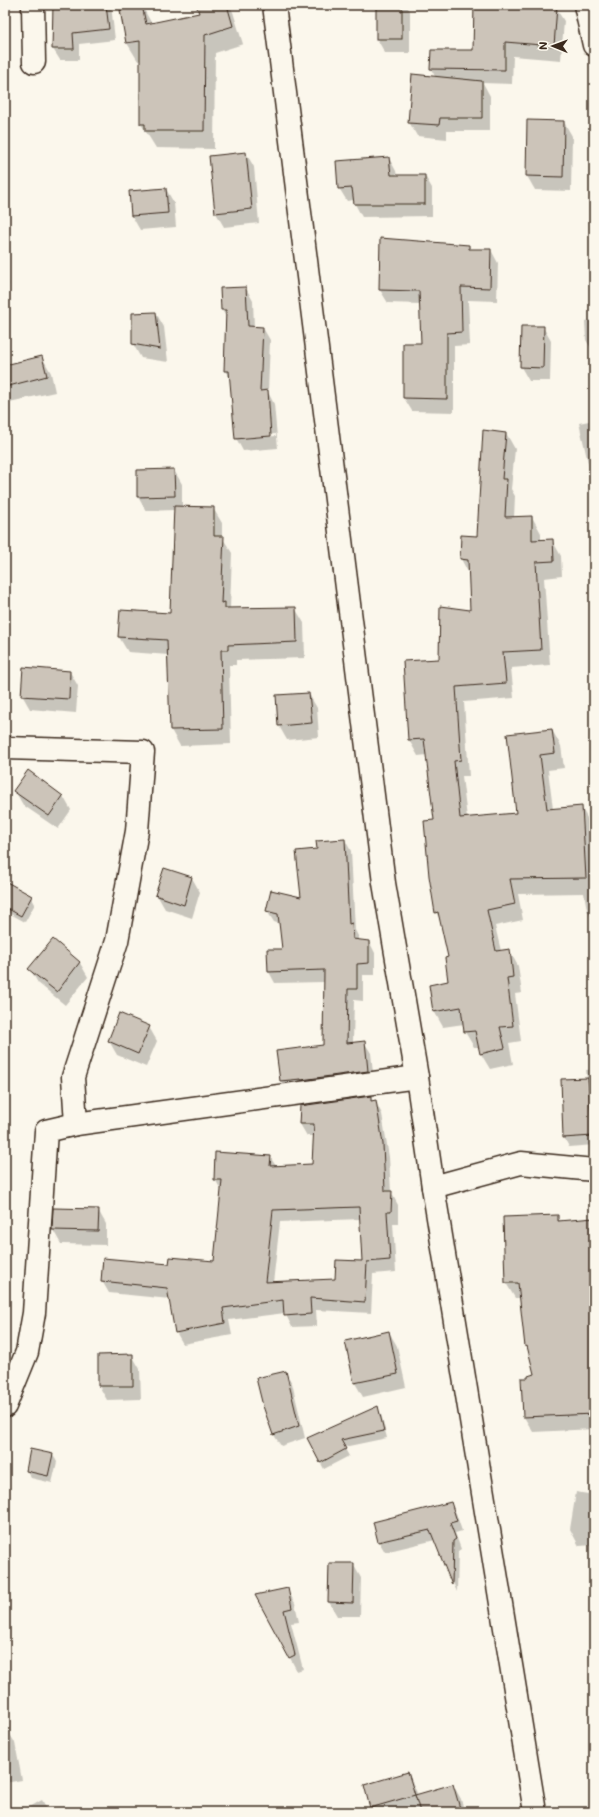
<svg xmlns="http://www.w3.org/2000/svg" width="599" height="1817" font-family="Mali,sans-serif">
<style>
.shadow{fill:#0003;fill-rule:evenodd}
.building{fill:#ccc4b9;stroke:#3b2a1e;fill-rule:evenodd}
.lines{fill:none;stroke-linecap:round;stroke-linejoin:round}
.minor-casing{stroke:#3b2a1e;stroke-width:25}
.minor{stroke:#fbf7ec;stroke-width:22}
</style>
<rect width="100%" height="100%" fill="#fbf7ec"/>
<filter id="ink" filterUnits="userSpaceOnUse"><feTurbulence type="fractalNoise" baseFrequency=".025" numOctaves="2"/><feDisplacementMap in="SourceGraphic" scale="8" xChannelSelector="R" yChannelSelector="G"/><feConvolveMatrix kernelMatrix="1 2 1 2 8 2 1 2 1" color-interpolation-filters="sRGB"/></filter>
<g filter="url(#ink)">
<g class="shadow">
<polygon points="54,5 111,5 115,40 79,44 79,60 60,60 53,49"/>
<polygon points="197,5 229,5 233,12 243,44 215,53 214,149 156,148 141,124 141,60 138,61 127,43 121,10 142,6 152,24 200,14"/>
<polygon points="377,5 406,5 410,11 410,53 385,53 377,39"/>
<polygon points="475,5 555,5 555,7 564,21 561,60 513,56 512,84 483,83 490,96 490,131 447,131 447,139 417,136 409,122 436,78 431,69 473,51"/>
<polygon points="528,121 564,122 572,136 571,191 535,190 527,176"/>
<polygon points="246,153 254,167 259,223 224,227 216,213"/>
<polygon points="389,158 396,171 397,176 425,176 432,188 432,216 362,217 355,204 354,200 347,201 339,188"/>
<polygon points="166,189 174,203 176,227 140,230 132,216"/>
<polygon points="469,246 471,250 491,250 498,263 497,301 468,300 470,345 454,346 454,412 412,411 404,398 404,344 422,344 421,304 388,303 380,290"/>
<polygon points="5,271 9,285 5,286"/>
<path d="M246 288 253 301 254 327 263 328 270 340 268 392 274 404 278 448 243 451 236 438 231 381 225 370 226 317 222 310V289ZM276 434V436L240 439V437Z"/>
<polygon points="156,313 164,327 168,362 141,358 133,344"/>
<polygon points="594,320 594,353 586,340 585,321"/>
<polygon points="522,327 543,327 551,341 550,381 529,381 521,367"/>
<polygon points="42,357 51,373 55,392 5,403 5,366"/>
<polygon points="594,420 594,489 579,423"/>
<polygon points="506,433 515,449 511,489 515,496 514,518 532,517 541,533 541,541 552,540 561,556 562,576 544,578 550,665 511,668 514,698 464,702 469,776 462,776 467,818 517,814 508,735 552,730 561,746 564,768 548,770 553,809 581,807 590,823 592,847 594,846 594,922 587,910 584,893 518,894 523,920 495,926 501,951 509,950 518,966 522,993 515,994 521,1041 509,1043 513,1064 490,1069 481,1054 479,1047 474,1047 465,1032 464,1024 443,1027 434,1011 449,982 449,958 442,923 436,912 435,821 427,755 418,756 409,740 404,662 440,660 471,611 469,574 461,559 478,537"/>
<polygon points="174,470 182,484 182,507 213,508 222,523 222,537 232,553 230,609 295,608 304,623 305,658 236,660 236,665 229,665 231,744 180,746 171,730 169,655 128,652 119,637 171,614 174,510 146,511 138,497"/>
<polygon points="70,672 78,686 76,713 30,709 22,695"/>
<polygon points="309,694 317,708 319,737 287,740 279,726"/>
<polygon points="5,700 7,703 5,715"/>
<polygon points="592,715 594,715 594,729"/>
<polygon points="28,772 63,796 71,810 58,829 23,805 15,791"/>
<polygon points="345,840 351,851 355,930 358,936 358,941 369,941 375,953 375,975 363,975 363,1001 354,1000 353,1043 364,1042 371,1053 374,1082 287,1093 281,1081 277,1052 324,1046 325,982 275,983 269,972 283,950 280,924 274,922 267,911 302,898 318,850"/>
<polygon points="164,869 192,878 200,892 192,918 165,909 157,895"/>
<polygon points="5,887 31,897 35,904 25,922 5,911"/>
<polygon points="53,941 80,963 88,977 65,1005 38,983 30,969"/>
<polygon points="149,1027 157,1041 146,1067 117,1055 109,1041"/>
<polygon points="594,1069 594,1145 569,1147 564,1137 587,1079 586,1070"/>
<path d="M370 1097 373 1102 375 1101 382 1114 389 1157 391 1192 398 1205V1223H393L396 1272 373 1274 371 1313 316 1310 317 1326 292 1327 285 1313 229 1320 232 1335 183 1344 176 1332 170 1299 109 1293 102 1281 104 1259 170 1265 214 1262 222 1192 215 1179 270 1157 276 1166 313 1165 314 1136H307L300 1124ZM361 1219 363 1262 336 1280 273 1283 280 1222Z"/>
<polygon points="98,1210 106,1224 106,1245 61,1244 53,1230"/>
<polygon points="557,1216 560,1221 594,1219 594,1429 533,1432 524,1417 529,1378 535,1375 530,1353 526,1346 520,1298 515,1298 506,1283"/>
<polygon points="389,1332 397,1346 406,1387 363,1397 355,1383"/>
<polygon points="132,1355 140,1369 141,1399 107,1400 99,1386 99,1356"/>
<polygon points="285,1372 292,1383 305,1438 281,1446 274,1435 264,1406"/>
<polygon points="377,1407 381,1414 387,1438 344,1447 349,1456 324,1469 308,1439"/>
<polygon points="53,1455 57,1462 52,1483 31,1478 27,1471"/>
<polygon points="576,1492 594,1495 594,1545 579,1546 570,1529"/>
<polygon points="450,1504 456,1513 462,1531 455,1533 461,1549 458,1551 457,1592 435,1540 385,1552 379,1542 374,1522"/>
<polygon points="353,1564 361,1578 360,1616 337,1616 329,1602"/>
<polygon points="287,1589 295,1603 299,1622 291,1623 303,1669 297,1671 257,1596"/>
<polygon points="5,1729 7,1729 15,1743 22,1780 5,1783"/>
<polygon points="408,1773 418,1795 453,1785 461,1799 464,1812 421,1812 420,1809 411,1812 374,1812 371,1807"/>
<polygon points="42,1800 49,1812 21,1812"/>
</g>
<g class="building">
<polygon points="53,5 106,5 109,29 73,33 74,49 52,49"/>
<polygon points="142,5 146,24 199,13 196,5 227,5 233,26 205,35 204,131 145,131 145,124 140,124 140,41 126,43 120,10"/>
<rect x="376" y="5" width="26" height="34"/>
<polygon points="474,5 557,6 554,46 505,42 505,70 430,69 431,50 473,50"/>
<polygon points="412,74 482,81 482,118 440,118 439,125 408,123"/>
<polygon points="527,120 564,121 563,177 526,176"/>
<polygon points="246,152 252,209 215,213 209,156"/>
<polygon points="389,157 391,175 425,175 425,204 354,204 352,188 338,189 336,161"/>
<polygon points="166,188 168,213 131,216 129,191"/>
<polygon points="380,238 469,245 469,249 491,249 490,288 461,287 462,332 447,333 447,399 403,398 403,343 421,343 419,291 379,290"/>
<polygon points="246,287 248,326 263,327 260,391 268,390 271,436 235,439 229,371 224,371 226,310 221,310 220,288"/>
<polygon points="156,312 160,349 132,344 132,313"/>
<polygon points="521,326 544,326 543,368 520,367"/>
<polygon points="42,356 47,376 5,387 5,365"/>
<polygon points="483,430 506,433 502,479 507,479 505,517 532,516 532,540 553,539 554,561 536,562 541,650 503,652 506,683 456,687 461,760 454,761 460,818 516,813 507,734 552,729 555,753 540,755 547,809 582,806 586,878 510,879 515,904 487,910 496,951 510,949 513,977 507,978 513,1026 500,1027 505,1048 480,1054 475,1031 464,1032 461,1007 433,1012 429,985 448,981 445,958 448,957 438,912 435,913 429,876 424,821 434,820 424,739 408,740 403,661 439,659 440,606 470,610 468,560 460,559 461,535 477,536"/>
<polygon points="174,469 175,496 137,497 137,470"/>
<polygon points="174,506 214,507 214,536 224,536 221,603 225,602 225,608 296,607 297,642 228,645 228,650 221,650 223,729 170,730 167,640 118,637 120,610 170,613"/>
<polygon points="23,667 70,671 69,699 21,696"/>
<polygon points="309,693 312,723 278,726 276,695"/>
<polygon points="28,770 63,796 49,816 13,791"/>
<polygon points="345,839 349,924 352,923 353,939 369,941 369,963 357,964 357,989 348,989 347,1043 365,1041 368,1071 301,1080 301,1079 280,1081 276,1051 323,1045 324,970 268,972 267,949 282,949 278,914 266,911 271,890 301,897 296,851 317,849 316,841"/>
<polygon points="164,868 192,877 184,905 155,895"/>
<polygon points="5,881 32,896 21,916 5,907"/>
<polygon points="53,939 80,962 57,992 28,969"/>
<polygon points="119,1013 150,1026 138,1054 108,1041"/>
<polygon points="588,1078 593,1136 563,1138 561,1079"/>
<path d="M371 1096V1101L376 1100 383 1144 385 1191H392L391 1212H387L390 1260 367 1262 365 1302 310 1298 311 1314 284 1316 283 1300 223 1308 225 1323 175 1333 167 1288 101 1281 103 1258 169 1264 170 1257 214 1261 222 1180H214L215 1152 271 1156 270 1166 312 1164 314 1124H299L300 1106ZM359 1207 362 1261 336 1260 335 1279 265 1282 273 1210Z"/>
<polygon points="53,1208 99,1209 98,1231 52,1230"/>
<polygon points="558,1215 558,1221 594,1218 594,1414 523,1417 521,1378 528,1378 528,1376 534,1374 527,1346 525,1347 518,1283 505,1283 503,1217"/>
<polygon points="389,1331 398,1374 354,1383 345,1341"/>
<polygon points="133,1354 133,1386 98,1386 98,1355"/>
<polygon points="286,1371 299,1426 273,1435 263,1406 256,1378"/>
<polygon points="378,1406 384,1431 341,1440 346,1449 320,1463 307,1438"/>
<polygon points="30,1449 53,1454 48,1476 26,1471"/>
<polygon points="451,1502 457,1521 450,1523 456,1539 453,1541 452,1585 430,1530 378,1542 373,1522"/>
<polygon points="329,1563 354,1563 353,1603 328,1602"/>
<polygon points="288,1588 292,1608 284,1610 295,1655 289,1658 255,1595"/>
<polygon points="408,1772 415,1795 370,1808 364,1785"/>
<polygon points="453,1784 461,1812 420,1812 415,1795"/>
</g>
<g class="lines">
<defs>
<g id="minor">
<polyline points="33,5 34,62"/>
<polyline points="274,5 384,883 417,1077 433,1187 535,1812"/>
<polyline points="585,5 594,45"/>
<polyline points="5,748 143,752 137,831 117,941 73,1077 76,1124"/>
<polyline points="433,1187 521,1163 594,1170"/>
<polyline points="5,1406 27,1352 34,1313 46,1131 76,1124 417,1077"/>
</g>
</defs>
<use href="#minor" class="minor-casing"/>
<use href="#minor" class="minor"/>
</g>
</g>
<rect width="599" height="1817" fill="none" stroke="#fbf7ec" stroke-width="20"/>
<rect x="10" y="10" width="579" height="1797" fill="none" stroke="#3b2a1e" stroke-width="1.5" filter="url(#ink)"/>
<g transform="translate(553 46) rotate(271)" stroke="#fbf7ec" stroke-width="3" paint-order="stroke">
<path d="M0-3L7 15L0 10L-7 15Z" fill="#3b2a1e"/>
<text y="-6" font-size="11" font-weight="bold" text-anchor="middle" fill="#3b2a1e">N</text>
</g>
</svg>
